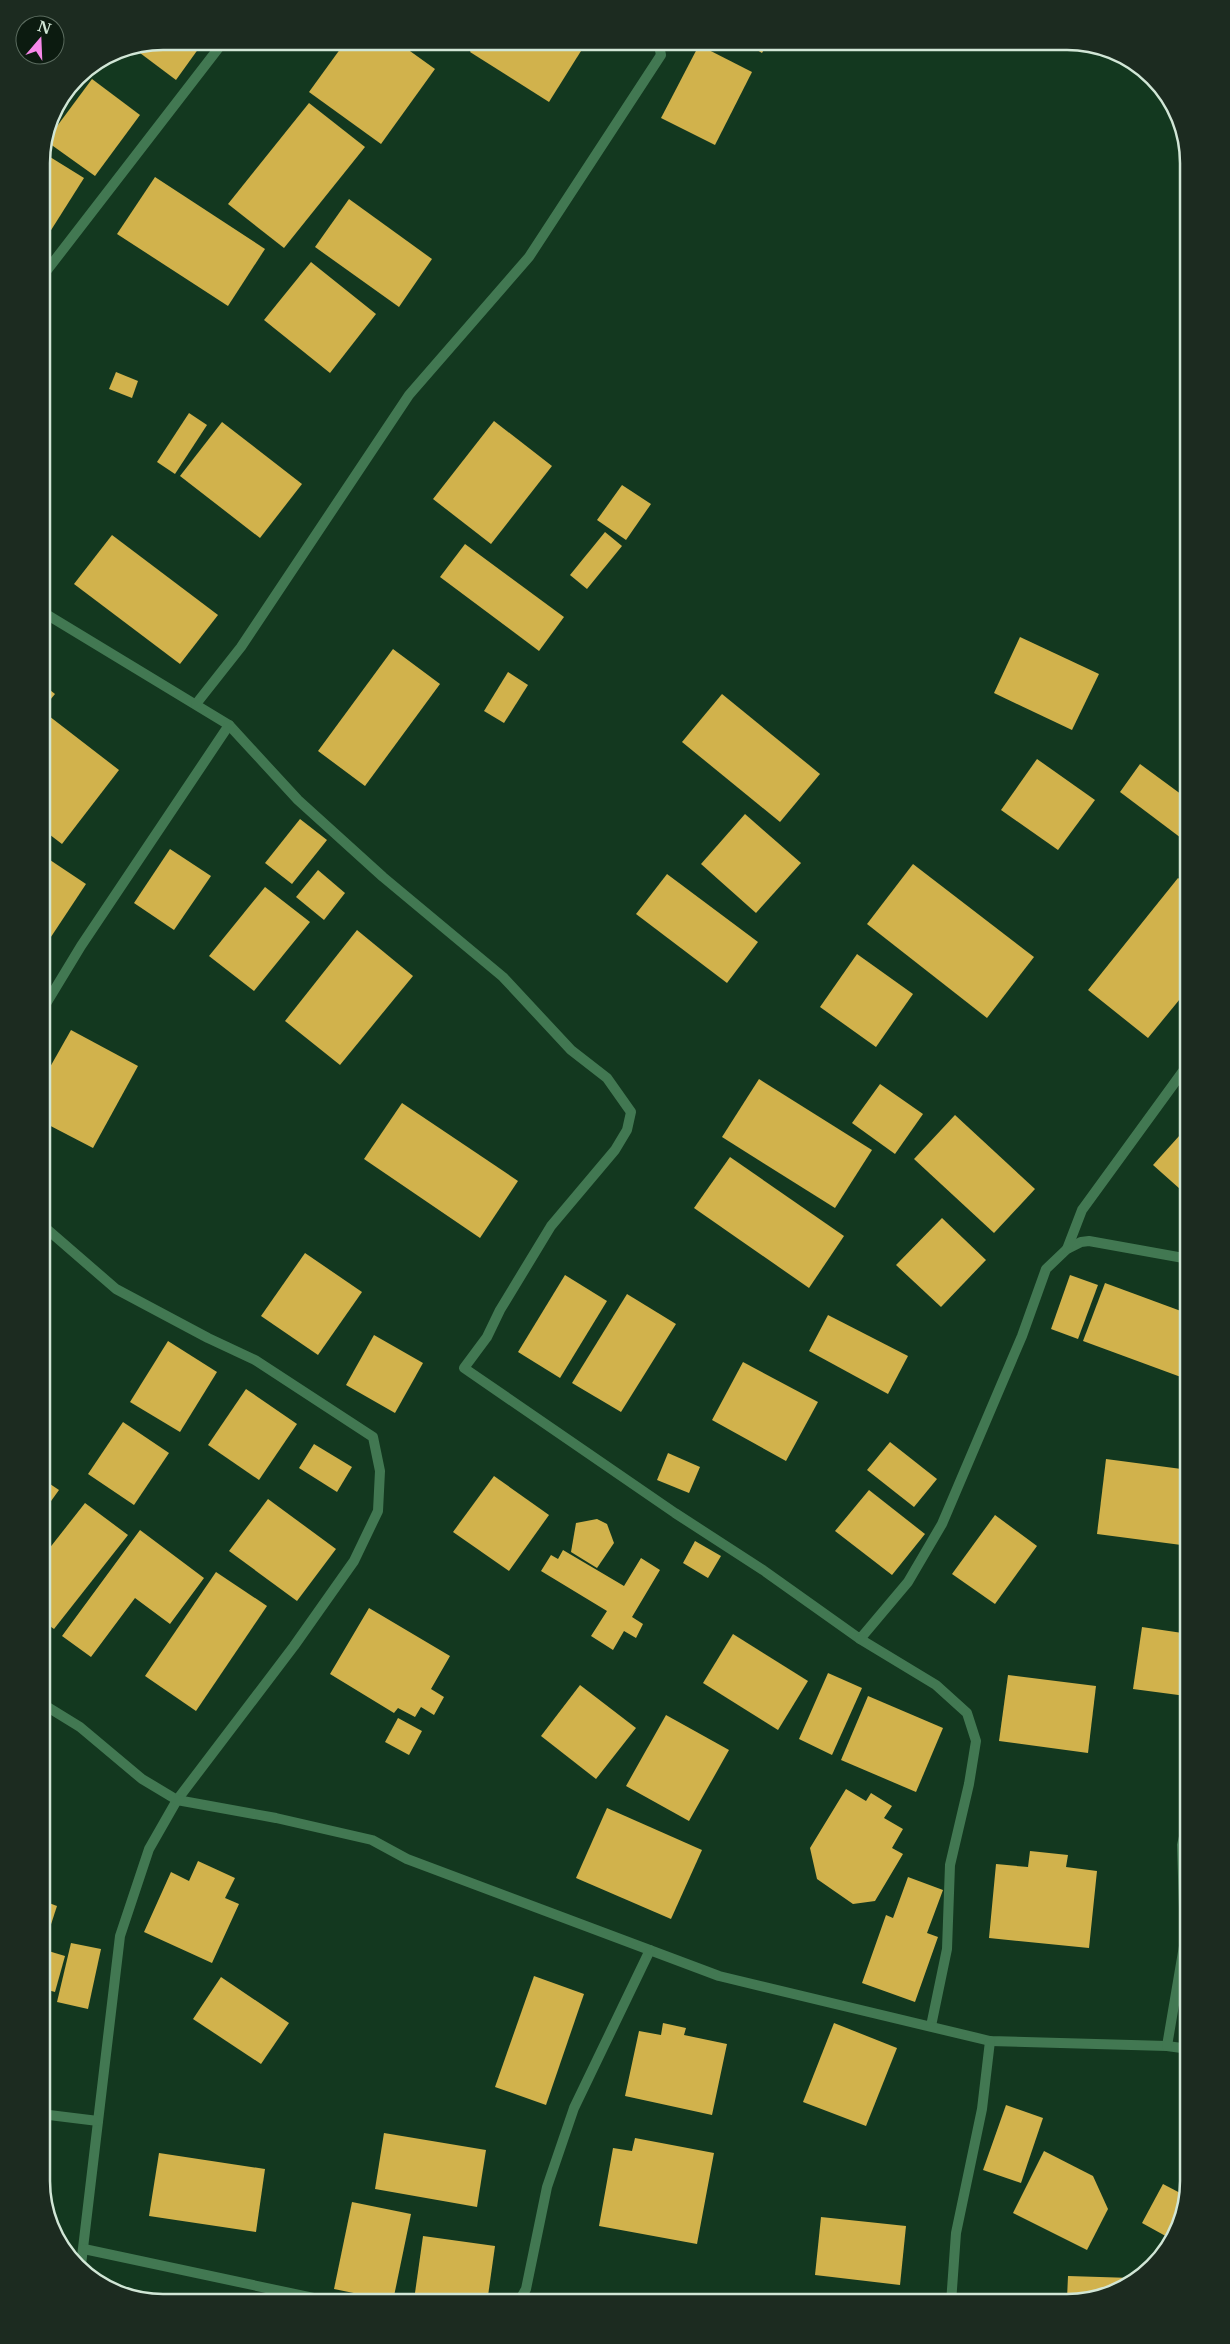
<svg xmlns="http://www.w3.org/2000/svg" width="1230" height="2344" font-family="'Libre Baskerville',serif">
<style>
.building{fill:#d1b24c}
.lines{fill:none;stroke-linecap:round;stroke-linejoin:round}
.minor{stroke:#427852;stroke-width:10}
.rim{fill:none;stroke:#d1e6d6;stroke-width:2.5}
</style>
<rect width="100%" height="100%" fill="#13381f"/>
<g class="building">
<polygon points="163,41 204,41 176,80 132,47"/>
<polygon points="346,41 396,41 435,69 381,144 309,92"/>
<polygon points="476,41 583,41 586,43 549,102 470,52"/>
<polygon points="742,41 769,41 762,53"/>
<polygon points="699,45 752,72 715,145 661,118"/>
<polygon points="92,79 140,115 95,176 46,141"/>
<polygon points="309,103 365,147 284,248 228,204"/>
<polygon points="42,152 84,178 41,246 41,155"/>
<polygon points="155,177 265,249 228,306 117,234"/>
<polygon points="349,199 432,259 399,307 315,247"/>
<polygon points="311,262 376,314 330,373 264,320"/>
<polygon points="116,372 138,381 132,398 109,389"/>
<polygon points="189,413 207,425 175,474 157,462"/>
<polygon points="494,421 552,466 491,544 433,499"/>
<polygon points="222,422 302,484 260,538 180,476"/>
<polygon points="622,485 651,504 626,540 597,520"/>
<polygon points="605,532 622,546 587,589 570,575"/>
<polygon points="112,535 218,615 180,664 74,584"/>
<polygon points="465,544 564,617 539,651 440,577"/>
<polygon points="1020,637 1099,674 1072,730 994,693"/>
<polygon points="393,649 440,684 365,786 318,751"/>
<polygon points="508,672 528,685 504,723 484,711"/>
<polygon points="41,683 55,694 41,711"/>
<polygon points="722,694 820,774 780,822 682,742"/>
<polygon points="49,716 119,770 62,844 41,828 41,727"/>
<polygon points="1037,759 1095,800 1058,850 1001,810"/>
<polygon points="1140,764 1189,800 1189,844 1120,792"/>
<polygon points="745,814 801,863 756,913 701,864"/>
<polygon points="300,819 327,840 292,884 265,863"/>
<polygon points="170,849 211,876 174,930 134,903"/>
<polygon points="41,854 86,884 41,952"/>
<polygon points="913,864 1034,957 987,1018 867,924"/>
<polygon points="318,870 345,893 324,920 296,897"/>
<polygon points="667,874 758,942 727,983 636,914"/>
<polygon points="1178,878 1189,886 1189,988 1148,1038 1088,990"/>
<polygon points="265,887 310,922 254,991 209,956"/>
<polygon points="357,930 413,976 340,1065 285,1021"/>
<polygon points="857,954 913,994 876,1047 820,1007"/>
<polygon points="71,1030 138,1066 93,1148 41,1121 41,1083"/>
<polygon points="759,1079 872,1150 835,1208 722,1137"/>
<polygon points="880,1084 923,1114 895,1154 852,1123"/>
<polygon points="402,1103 518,1181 480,1238 364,1159"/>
<polygon points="955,1115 1035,1189 994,1233 914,1159"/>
<polygon points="1189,1125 1189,1197 1153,1165"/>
<polygon points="730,1157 844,1236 809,1288 694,1208"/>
<polygon points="942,1218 986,1260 941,1307 896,1265"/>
<polygon points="305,1253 362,1292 318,1355 261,1316"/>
<polygon points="565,1275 607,1301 560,1378 518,1352"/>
<polygon points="1070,1275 1098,1285 1078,1339 1051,1329"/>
<polygon points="1105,1283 1189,1314 1189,1380 1083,1341"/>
<polygon points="627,1294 676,1324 621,1412 572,1383"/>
<polygon points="828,1315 908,1356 888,1394 809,1351"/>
<polygon points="374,1335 423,1363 395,1413 346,1385"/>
<polygon points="168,1341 217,1372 180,1432 130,1402"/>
<polygon points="743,1362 818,1402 786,1461 712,1420"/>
<polygon points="246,1389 297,1424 259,1480 208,1445"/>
<polygon points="123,1422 169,1453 134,1505 88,1474"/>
<polygon points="890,1442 937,1479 914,1507 867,1470"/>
<polygon points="314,1444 352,1467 337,1492 299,1468"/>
<polygon points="668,1453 700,1467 689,1493 657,1480"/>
<polygon points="1106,1459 1189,1470 1189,1546 1097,1534"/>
<polygon points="494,1476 549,1515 509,1571 453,1532"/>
<polygon points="41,1478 59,1490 41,1515"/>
<polygon points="869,1490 925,1534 892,1575 835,1531"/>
<polygon points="268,1499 336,1549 297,1601 229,1551"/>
<polygon points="85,1503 128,1535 54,1629 41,1620 41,1559"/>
<polygon points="995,1515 1037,1546 995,1604 952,1574"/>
<polygon points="597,1519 607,1524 614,1543 597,1568 571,1552 576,1523"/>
<polygon points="140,1530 204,1578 170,1624 135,1598 91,1657 62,1636"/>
<polygon points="695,1541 721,1556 708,1578 683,1563"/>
<polygon points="563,1550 624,1586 641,1558 660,1570 632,1617 643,1624 636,1638 624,1631 613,1650 591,1636 607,1611 541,1571 551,1555 558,1559"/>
<polygon points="216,1572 267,1606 196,1711 145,1676"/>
<polygon points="369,1608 450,1656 431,1689 444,1697 434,1715 421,1707 415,1717 398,1708 394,1713 330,1674"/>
<polygon points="1142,1627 1189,1634 1189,1676 1186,1696 1133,1689"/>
<polygon points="733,1634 808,1681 778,1730 703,1683"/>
<polygon points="828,1673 862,1688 832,1755 799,1739"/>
<polygon points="1008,1675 1096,1686 1088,1753 999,1741"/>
<polygon points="580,1685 636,1728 596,1779 541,1736"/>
<polygon points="868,1696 943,1728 916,1792 841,1760"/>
<polygon points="666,1715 729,1750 689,1821 626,1786"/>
<polygon points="398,1718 422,1731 409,1755 385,1742"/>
<polygon points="846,1789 866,1801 871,1793 892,1806 884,1818 903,1829 892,1848 903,1854 875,1901 853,1904 817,1879 810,1848"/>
<polygon points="607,1808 702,1850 671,1919 576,1878"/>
<polygon points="1030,1851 1068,1855 1066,1867 1097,1871 1089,1948 989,1938 996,1864 1028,1867"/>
<polygon points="198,1861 235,1878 225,1898 239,1904 212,1963 144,1932 171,1872 189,1881"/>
<polygon points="908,1877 943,1890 927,1933 938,1937 915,2002 862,1983 886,1915 893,1918"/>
<polygon points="41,1900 57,1906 42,1952 41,1952"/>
<polygon points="71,1943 101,1949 88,2009 57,2002"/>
<polygon points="45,1950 65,1956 55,1992 41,1988 41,1965"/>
<polygon points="534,1976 584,1994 546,2105 495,2087"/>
<polygon points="221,1977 289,2023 261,2064 193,2019"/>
<polygon points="663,2023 686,2028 684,2035 727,2044 712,2115 625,2096 639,2031 661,2035"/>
<polygon points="834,2023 897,2048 866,2126 803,2102"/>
<polygon points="1006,2105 1043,2118 1021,2183 983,2170"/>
<polygon points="384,2133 486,2150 477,2207 375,2189"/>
<polygon points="635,2138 714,2153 697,2244 599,2226 613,2148 632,2151"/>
<polygon points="1044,2151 1093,2176 1108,2209 1087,2250 1013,2213"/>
<polygon points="159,2153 265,2169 256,2232 149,2216"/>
<polygon points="1163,2184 1184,2195 1171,2239 1142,2223"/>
<polygon points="352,2202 411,2214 393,2301 334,2289"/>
<polygon points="821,2217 906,2226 900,2285 815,2275"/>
<polygon points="423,2236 495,2246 487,2303 431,2303 414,2300"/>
<polygon points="1068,2276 1132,2278 1114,2293 1067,2303 1044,2303 1044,2298 1067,2299"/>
</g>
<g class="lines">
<g class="minor">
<polyline points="41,278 224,41"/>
<polyline points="41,611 229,725 298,800 383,877 503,977 571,1050 607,1078 631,1112 627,1130 615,1150 551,1226 500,1310 487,1337 464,1368 675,1513 763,1570 860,1639 908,1582 942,1524 1022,1336 1046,1269 1067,1249 1081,1242 1089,1241 1189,1259"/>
<polyline points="196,704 241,647 409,395 529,257 661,55 658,41"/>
<polyline points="41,1012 81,946 229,725"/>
<polyline points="41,1224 116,1289 208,1338 255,1360 373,1437 380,1471 378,1511 354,1561 294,1646 177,1800 149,1849 120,1936 81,2265"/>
<polyline points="1067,1249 1082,1210 1189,1063"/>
<polyline points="860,1639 936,1685 967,1713 976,1741 969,1784 950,1865 947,1949 931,2026"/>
<polyline points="41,1703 80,1727 142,1779 177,1800 276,1818 372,1840 407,1859 719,1976 990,2041 1167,2046 1189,2049"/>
<polyline points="1167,2046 1185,1940 1182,1845 1189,1816"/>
<polyline points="41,2114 98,2121"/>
<polyline points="84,2249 337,2303"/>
<polyline points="518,2303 526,2289 547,2187 574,2108 650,1950"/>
<polyline points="951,2303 956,2233 982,2109 990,2041"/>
</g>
</g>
<path d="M0 0H1230V2344H0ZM163 50H1067A113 113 0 0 1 1180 163V2181A113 113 0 0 1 1067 2294H163A113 113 0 0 1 50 2181V163A113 113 0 0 1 163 50Z" fill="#1c2b20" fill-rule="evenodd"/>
<path class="rim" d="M163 50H1067A113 113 0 0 1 1180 163V2181A113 113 0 0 1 1067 2294H163A113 113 0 0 1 50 2181V163A113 113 0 0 1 163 50Z"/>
<g transform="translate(40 40) rotate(19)"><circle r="24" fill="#0c1b10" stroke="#5b6c5f"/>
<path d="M0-4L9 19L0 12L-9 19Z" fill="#f888ea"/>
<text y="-8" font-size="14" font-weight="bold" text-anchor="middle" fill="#d1e6d6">N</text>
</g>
</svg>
